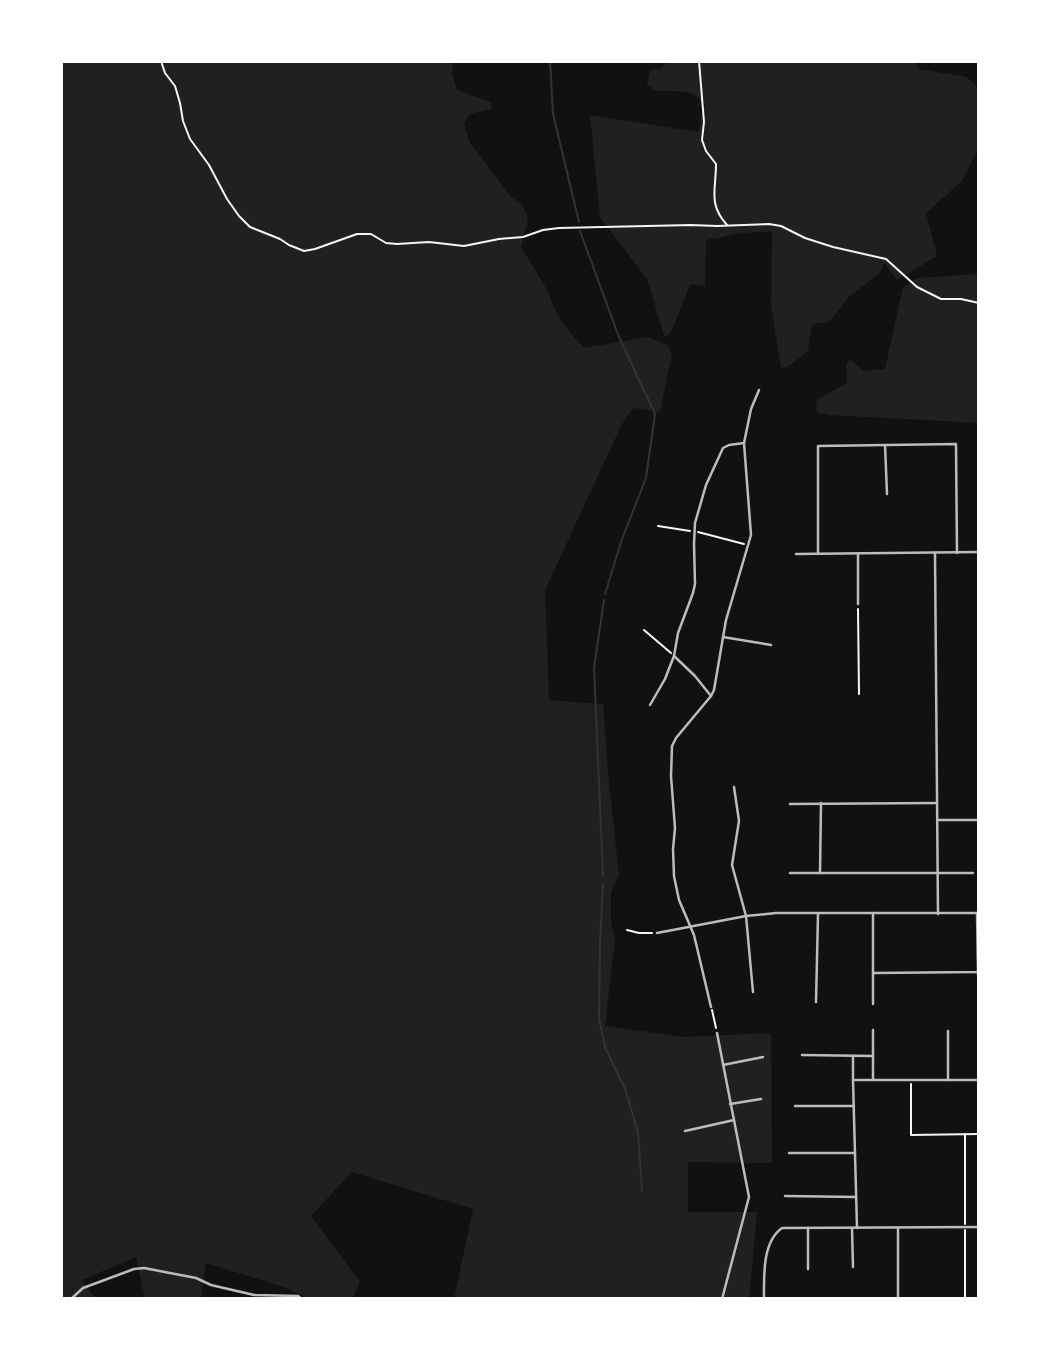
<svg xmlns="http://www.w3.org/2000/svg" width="1040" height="1360" font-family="Mulish,sans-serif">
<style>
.green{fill:#202020}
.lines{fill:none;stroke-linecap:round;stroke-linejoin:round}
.stream{stroke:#333;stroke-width:2}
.path{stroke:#f5f5f5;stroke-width:2}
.minor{stroke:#bcbcbc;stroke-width:2.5}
</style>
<rect width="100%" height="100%" fill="#111"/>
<g class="green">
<path d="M61 61H454L452 72 457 90 491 102 492 109 469 114 464 124 470 143 511 197 523 206 528 219 521 247 549 293C554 315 569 332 584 348L648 337 667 345 672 354 660 412 633 408 622 424 545 590 549 700 603 704 608 773 619 875 611 892V921L615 939 605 1026 684 1037 771 1033 772 1163 688 1162V1211L683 1212H757L749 1299H454L473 1209 352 1172 311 1216 360 1282 352 1299H309L287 1288 206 1263 201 1299H145L136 1257 82 1280 96 1299H61Z"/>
<polygon points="669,61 916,61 918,69 967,77 979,89 979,148 961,182 926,213 937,256 897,280 884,263 880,273 849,297 829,322 812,324 808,351 789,366 781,368 771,304 772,231 743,233 706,240 705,286 690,284 672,330 665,338 647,279 600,217 590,115 698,132 705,105 694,94 677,91 657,91 647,85 650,70 660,69"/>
<polygon points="979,274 979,423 830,415 817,412 816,400 847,383 846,364 850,360 864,371 885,369 903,287 917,278"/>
</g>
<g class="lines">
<g class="stream">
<polyline points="550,61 553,114 579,222"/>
<polyline points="580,231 619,337 655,414 646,478 622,539 605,594"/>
<polyline points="603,876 594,668 604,600"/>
<polyline points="603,884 600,944 599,1019 605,1047 625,1089 638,1132 642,1191"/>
</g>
<g class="path">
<polyline points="161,61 165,73 175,86 180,103 183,121 190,139 209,165 227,199 239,216 250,227 280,239 289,245 304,251 315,249 357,234 371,234 386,243 397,244 429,242 464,246 499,239 523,237 543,230 559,228 691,225 717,226 769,224 781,226 805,238 833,247 886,259 917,287 941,299 961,299 979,303"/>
<path d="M699 61 704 122 702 140 706 151 716 164C716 190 708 204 727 225"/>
<polyline points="658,526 690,531"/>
<polyline points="698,532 744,544"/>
<polyline points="858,609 859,694"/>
<polyline points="644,630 671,653"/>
<polyline points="627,930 639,933 652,933"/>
<polyline points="712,1010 716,1028"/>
<polyline points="911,1084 911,1135 979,1134"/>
<polyline points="965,1224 965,1134"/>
<polyline points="965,1230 965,1299"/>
</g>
<g class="minor">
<polyline points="885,445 887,494"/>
<polyline points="935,553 938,914"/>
<polyline points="796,554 979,552"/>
<polyline points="818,554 818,446 956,444 957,553"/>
<polyline points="858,554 858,604"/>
<polyline points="723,637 771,645"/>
<polyline points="674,656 695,676 711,696"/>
<polyline points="650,705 665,679 674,656 678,633 693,593 695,584 694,544 695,523 706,485 723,448 729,445 744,443"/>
<polyline points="734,787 739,821 732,865 746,916 753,992"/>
<polyline points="790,804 937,803"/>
<polyline points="938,820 979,820"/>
<polyline points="790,873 973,873"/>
<polyline points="820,873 821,803"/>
<polyline points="873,913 873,973 978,972 977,913"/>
<polyline points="657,933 746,916 776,913 979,913"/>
<polyline points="978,972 979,998"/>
<polyline points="816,1002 818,914"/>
<polyline points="873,1004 873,973"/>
<polyline points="711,1007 694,935 679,900 674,876 673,849 675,828 671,776 672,746 676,738 711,696 714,690 726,620 751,535 744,443 751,409 759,390"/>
<polyline points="873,1030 873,1079"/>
<polyline points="948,1031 948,1080"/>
<polyline points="717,1033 749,1197 722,1299"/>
<polyline points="802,1055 873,1056"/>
<polyline points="853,1056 853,1080"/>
<polyline points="723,1065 763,1057"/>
<polyline points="730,1104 761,1099"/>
<polyline points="795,1106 854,1106"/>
<polyline points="685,1131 734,1120"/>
<polyline points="789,1153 855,1153"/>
<polyline points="785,1196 856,1197"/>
<polyline points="852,1228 853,1267"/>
<polyline points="857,1228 853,1080 979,1080"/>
<polyline points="808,1269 808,1228"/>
<polyline points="688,1298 692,1299"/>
<polyline points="71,1299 83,1288 134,1269 144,1268 196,1278 211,1285 254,1295 298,1296 302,1299"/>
<path d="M764 1299C764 1277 762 1242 782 1228L979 1227"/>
<polyline points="898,1299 898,1228"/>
</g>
</g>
<rect width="1040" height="1360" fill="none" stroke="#ffffff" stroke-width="126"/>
</svg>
